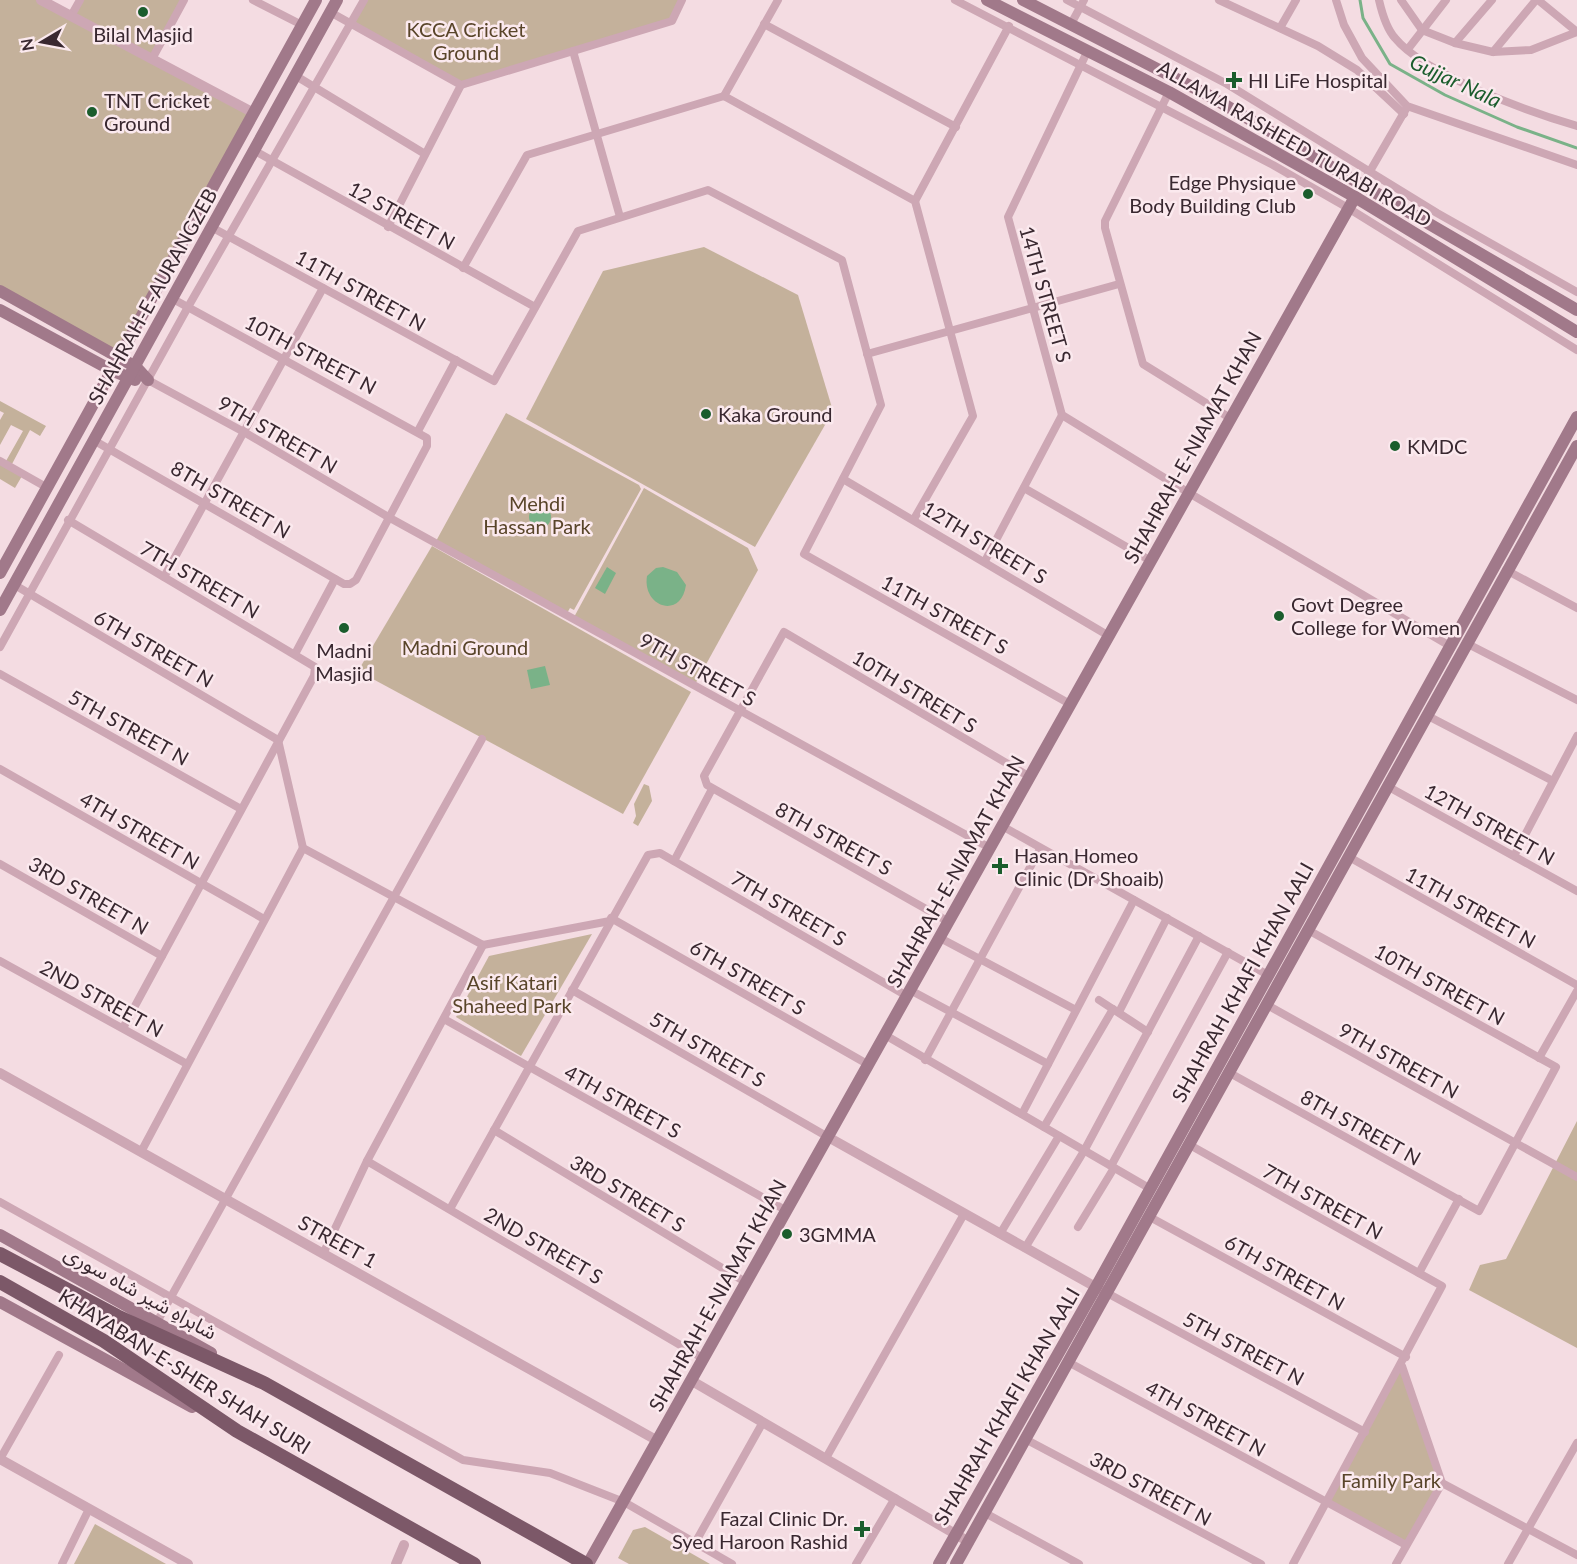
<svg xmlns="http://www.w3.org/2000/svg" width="1577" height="1564" font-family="Lato,'Noto Sans Arabic',sans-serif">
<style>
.green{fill:#c4b19b}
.water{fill:#7ab288}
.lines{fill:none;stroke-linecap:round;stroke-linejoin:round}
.stream{stroke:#7ab288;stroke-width:3}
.minor{stroke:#cda7b4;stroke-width:8}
.tertiary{stroke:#cda7b4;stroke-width:10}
.secondary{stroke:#a1798a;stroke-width:12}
.primary{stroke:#7c5868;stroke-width:14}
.poi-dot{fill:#1b5d2d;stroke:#fbe9ee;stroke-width:2}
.labels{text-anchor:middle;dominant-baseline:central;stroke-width:5;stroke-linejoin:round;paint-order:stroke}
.park-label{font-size:20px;fill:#59452a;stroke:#fbe9ee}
.poi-label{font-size:20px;fill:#392830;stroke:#fbe9ee;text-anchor:start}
.street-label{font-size:20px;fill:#392830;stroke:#fbe9ee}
.water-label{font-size:21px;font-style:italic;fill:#1b5d2d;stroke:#fbe9ee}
</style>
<rect width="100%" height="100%" fill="#f4dce2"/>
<g class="green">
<polygon points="0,0 44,0 71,15 81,0 184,0 152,60 255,116 120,357 0,292"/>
<polygon points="364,0 681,0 672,21 461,85 353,21"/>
<polygon points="704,247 798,295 833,411 755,547 526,419 603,271"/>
<polygon points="0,401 46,426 40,436 30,430 12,464 6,461 23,431 11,425 0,445 0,420 4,413 0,411"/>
<polygon points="506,413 639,485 641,489 574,610 570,608 566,615 435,543"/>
<polygon points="0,464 22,476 15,488 0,479"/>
<polygon points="644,488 748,548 758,570 693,688 573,619"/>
<polygon points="432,546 691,692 623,814 358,671"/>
<polygon points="644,784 649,786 652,801 638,826 633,823 636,816 634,804"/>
<polygon points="592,934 521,1056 456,1017 489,956"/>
<polygon points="1577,1121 1577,1348 1469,1290 1480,1265 1506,1259"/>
<polygon points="1402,1366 1442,1483 1406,1545 1327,1502"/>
<polygon points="95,1524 166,1564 74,1564"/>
<polygon points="645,1527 710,1564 629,1564 618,1558 633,1530"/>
</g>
<g class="water">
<circle cx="540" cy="517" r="11"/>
<polygon points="607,567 616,573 605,594 595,588"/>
<path d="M663 567 677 572 686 585C681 620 642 607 647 576L656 568Z"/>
<polygon points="545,666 550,685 531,689 527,670"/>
</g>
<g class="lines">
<polyline class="stream" points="1360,0 1363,18 1390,64 1445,95 1517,127 1577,148"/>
<g class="minor">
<polyline points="253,0 302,25"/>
<polyline points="955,0 1273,165 1348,208 1577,350"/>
<polyline points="1067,0 1227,84 1437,213 1577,292"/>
<polyline points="1219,0 1318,46 1357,70 1404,114"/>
<polyline points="1336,0 1344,25 1362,58 1407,106 1577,165"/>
<path d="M1379 0C1382 13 1386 28 1395 38 1425 75 1530 112 1577 126"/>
<polyline points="1401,0 1422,30 1455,43 1493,52 1531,50 1577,32"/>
<polyline points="1538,0 1577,32"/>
<polyline points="330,12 461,85 672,21 682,0"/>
<polyline points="71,16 80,0"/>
<polyline points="764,24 956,127"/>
<polyline points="1071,24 1084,0"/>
<polyline points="1280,28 1296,0"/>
<polyline points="1455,43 1492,0"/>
<polyline points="1408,49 1446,0"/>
<polyline points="1088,50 1008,217 1062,415 1189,493 1450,646"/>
<polyline points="573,51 620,217"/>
<polyline points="1493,52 1536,0"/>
<polyline points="152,59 184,0"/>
<polyline points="296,76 425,154"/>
<polyline points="1169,92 1105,221 1105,228 1143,364 1230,418"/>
<polyline points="724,96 778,0"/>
<polyline points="255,151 535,307"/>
<polyline points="1355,197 1406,109"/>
<polyline points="915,201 1009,26"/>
<polyline points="388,227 461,85"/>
<polyline points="213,228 494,381 578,231 708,190 842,260 881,405 804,554 1070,704"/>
<polyline points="463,268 527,155 724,96 915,201 973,416 914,519"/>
<polyline points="867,354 1119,284"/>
<polyline points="148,380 244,432 390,518 990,848"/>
<polyline points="418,431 456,360"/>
<polyline points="95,441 344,584 350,584 356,580 427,446 427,438 173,299"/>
<polyline points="0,461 46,487"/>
<polyline points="843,479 1109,636"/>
<polyline points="1024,488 1151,561"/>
<polyline points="68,520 315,667 314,676 123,1028"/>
<polyline points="985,561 1062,415"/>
<polyline points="1506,570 1577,608"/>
<polyline points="164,577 323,288"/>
<polyline points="13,584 278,740 303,848 483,945 610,921"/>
<polyline points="1466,643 1577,700"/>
<polyline points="0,647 188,307 364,0"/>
<polyline points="295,654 335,579"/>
<polyline points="0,674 241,809"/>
<polyline points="1428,716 1553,781"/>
<polyline points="0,769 264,919"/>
<polyline points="1387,786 1577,891"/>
<polyline points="1002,826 1268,975"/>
<polyline points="1515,854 1577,736"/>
<polyline points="1349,857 1577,985"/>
<polyline points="674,861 712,789"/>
<polyline points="0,864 162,956"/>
<polyline points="611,918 869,1065"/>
<polyline points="949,922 707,785 704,776 784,632 1030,777"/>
<polyline points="940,938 1076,1010"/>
<polyline points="0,961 187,1064"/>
<polyline points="572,990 828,1137"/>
<polyline points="910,990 1048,1064"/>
<polyline points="1099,1000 1148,1032"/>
<polyline points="1267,1005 1577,1177"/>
<polyline points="1119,1012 1167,918"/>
<polyline points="444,1019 787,1211"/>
<polyline points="885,1035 1149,1188"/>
<polyline points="1539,1058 1577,991"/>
<polyline points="925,1060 1040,849"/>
<polyline points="1228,1072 1479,1211 1556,1067 1308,930"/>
<polyline points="1022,1114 1134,900"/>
<polyline points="1044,1127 1113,1009"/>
<polyline points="494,1130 747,1283"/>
<polyline points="1188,1144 1442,1286 1293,1564"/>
<polyline points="141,1152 303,848"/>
<polyline points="367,1161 704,1359"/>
<polyline points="1111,1166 1228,952"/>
<polyline points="0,1202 463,1460 550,1473 624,1502 732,1564"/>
<polyline points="450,1209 648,855 660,853 907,996"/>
<polyline points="1148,1216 1406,1357"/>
<polyline points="1078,1227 1114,1168"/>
<polyline points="1000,1234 1059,1136"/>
<polyline points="1025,1248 1084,1151 1199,936"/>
<polyline points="323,1254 367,1161 483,945"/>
<polyline points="1419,1273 1459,1199"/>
<polyline points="1107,1293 1365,1432"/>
<polyline points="157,1322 482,739"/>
<polyline points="1070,1363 1406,1545"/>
<polyline points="1402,1366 1442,1483 1577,1555"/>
<polyline points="1027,1440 1261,1564"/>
<polyline points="826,1458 964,1214"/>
<polyline points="0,1459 59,1355"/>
<polyline points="985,1513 1079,1564"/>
<polyline points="695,1543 763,1422"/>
<polyline points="62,1564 89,1509"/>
<polyline points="856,1564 895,1498"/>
<polyline points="1396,1564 1442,1483"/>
<polyline points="1508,1564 1577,1443"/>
</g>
<g class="tertiary">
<polyline points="41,0 254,113"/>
<polyline points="0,1073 658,1441"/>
<polyline points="828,1137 1101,1290"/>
<polyline points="692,1381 969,1542"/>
<polyline points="0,1459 188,1564"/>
<polyline points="396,1564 404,1545"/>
</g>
<g class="secondary">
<polyline points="987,0 1169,92 1355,197 1577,332"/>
<polyline points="1023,0 1206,94 1577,310"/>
<polyline points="0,291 136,367 148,380"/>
<polyline points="0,310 111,370 135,380"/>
<polyline points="0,573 316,0"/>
<polyline points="0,610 337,0"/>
<polyline points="0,1235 211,1353"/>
<polyline points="0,1302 192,1407"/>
<polyline points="588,1564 1355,197"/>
<polyline points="939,1564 1096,1287 1577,417"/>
<polyline points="956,1564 1577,446"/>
</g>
<g class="primary">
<polyline points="0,1254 117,1316 264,1383 586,1564"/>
<polyline points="0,1282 104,1341 237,1431 474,1564"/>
</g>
</g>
<g class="poi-dot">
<circle cx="143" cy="12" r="6"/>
<path d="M1231 71h6v6h6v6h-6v6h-6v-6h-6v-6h6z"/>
<circle cx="92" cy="112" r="6"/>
<circle cx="1308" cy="194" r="6"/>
<circle cx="706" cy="414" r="6"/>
<circle cx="1395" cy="446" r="6"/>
<circle cx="1279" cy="616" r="6"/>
<circle cx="344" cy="628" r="6"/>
<path d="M997 857h6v6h6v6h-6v6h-6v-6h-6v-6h6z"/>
<circle cx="787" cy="1234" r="6"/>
<path d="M859 1520h6v6h6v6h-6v6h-6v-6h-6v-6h6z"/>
</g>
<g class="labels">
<g class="park-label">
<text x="466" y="29">KCCA Cricket<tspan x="466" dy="23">Ground</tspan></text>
<text x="537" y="503">Mehdi<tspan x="537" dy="23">Hassan Park</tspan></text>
<text x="465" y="647">Madni Ground</text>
<text x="512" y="982">Asif Katari<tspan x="512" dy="23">Shaheed Park</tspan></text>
<text x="1391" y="1480">Family Park</text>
</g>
<g class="poi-label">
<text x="143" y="34" text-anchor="middle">Bilal Masjid</text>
<text x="1248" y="80">HI LiFe Hospital</text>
<text x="104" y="100">TNT Cricket<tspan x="104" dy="23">Ground</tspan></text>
<text x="1296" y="182" text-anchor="end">Edge Physique<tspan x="1296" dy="23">Body Building Club</tspan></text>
<text x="718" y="414">Kaka Ground</text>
<text x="1407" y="446">KMDC</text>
<text x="1291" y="604">Govt Degree<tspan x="1291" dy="23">College for Women</tspan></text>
<text x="344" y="650" text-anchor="middle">Madni<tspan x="344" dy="23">Masjid</tspan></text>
<text x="1014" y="855">Hasan Homeo<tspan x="1014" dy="23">Clinic (Dr Shoaib)</tspan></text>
<text x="799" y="1234">3GMMA</text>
<text x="848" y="1518" text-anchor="end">Fazal Clinic Dr.<tspan x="848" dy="23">Syed Haroon Rashid</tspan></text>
</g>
<g class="street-label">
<text transform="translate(1295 143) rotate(30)">ALLAMA RASHEED TURABI ROAD</text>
<text transform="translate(402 215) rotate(29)">12 STREET N</text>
<text transform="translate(361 290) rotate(29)">11TH STREET N</text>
<text transform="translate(1046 294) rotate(74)">14TH STREET S</text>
<text transform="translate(152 296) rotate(-61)">SHAHRAH-E-AURANGZEB</text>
<text transform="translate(311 354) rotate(28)">10TH STREET N</text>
<text transform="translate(278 434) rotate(30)">9TH STREET N</text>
<text transform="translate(1192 447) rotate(-61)">SHAHRAH-E-NIAMAT KHAN</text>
<text transform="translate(231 499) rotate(30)">8TH STREET N</text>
<text transform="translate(985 542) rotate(31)">12TH STREET S</text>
<text transform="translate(200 579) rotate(30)">7TH STREET N</text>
<text transform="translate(945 614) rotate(29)">11TH STREET S</text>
<text transform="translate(154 648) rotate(30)">6TH STREET N</text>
<text transform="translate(698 669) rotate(29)">9TH STREET S</text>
<text transform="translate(915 691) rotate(31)">10TH STREET S</text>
<text transform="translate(129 727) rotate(29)">5TH STREET N</text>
<text transform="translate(1490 824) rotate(29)">12TH STREET N</text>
<text transform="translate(140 830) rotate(30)">4TH STREET N</text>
<text transform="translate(834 838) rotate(29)">8TH STREET S</text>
<text transform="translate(955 871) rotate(-61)">SHAHRAH-E-NIAMAT KHAN</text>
<text transform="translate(89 895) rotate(30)">3RD STREET N</text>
<text transform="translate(1471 907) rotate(29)">11TH STREET N</text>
<text transform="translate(789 908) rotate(30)">7TH STREET S</text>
<text transform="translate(748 977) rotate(30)">6TH STREET S</text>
<text transform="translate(1242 982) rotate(-61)">SHAHRAH KHAFI KHAN AALI</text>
<text transform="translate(1440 984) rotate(29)">10TH STREET N</text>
<text transform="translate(102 998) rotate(29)">2ND STREET N</text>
<text transform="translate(708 1049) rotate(30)">5TH STREET S</text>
<text transform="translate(1399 1060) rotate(29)">9TH STREET N</text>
<text transform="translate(623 1101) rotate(29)">4TH STREET S</text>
<text transform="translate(1361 1127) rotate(29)">8TH STREET N</text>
<text transform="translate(628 1193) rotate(31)">3RD STREET S</text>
<text transform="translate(1323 1201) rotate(29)">7TH STREET N</text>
<text transform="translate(338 1241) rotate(29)">STREET 1</text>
<text transform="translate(544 1245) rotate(30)">2ND STREET S</text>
<text transform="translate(1285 1272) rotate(29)">6TH STREET N</text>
<text transform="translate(141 1292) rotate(29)">شاہراہِ شیر شاہ سوری</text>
<text transform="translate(717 1295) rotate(-61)">SHAHRAH-E-NIAMAT KHAN</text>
<text transform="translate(1244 1348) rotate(28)">5TH STREET N</text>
<text transform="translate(185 1371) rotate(32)">KHAYABAN-E-SHER SHAH SURI</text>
<text transform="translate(1006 1406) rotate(-60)">SHAHRAH KHAFI KHAN AALI</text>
<text transform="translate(1206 1418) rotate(29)">4TH STREET N</text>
<text transform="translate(1151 1488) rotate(28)">3RD STREET N</text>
</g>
<g class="water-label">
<text transform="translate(1456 80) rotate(25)">Gujjar Nala</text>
</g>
</g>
<g transform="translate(42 42) rotate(260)" stroke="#fbe9ee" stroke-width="4.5" paint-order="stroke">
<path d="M0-4.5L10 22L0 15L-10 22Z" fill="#392830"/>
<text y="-9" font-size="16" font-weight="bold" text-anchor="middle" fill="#392830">N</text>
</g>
</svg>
